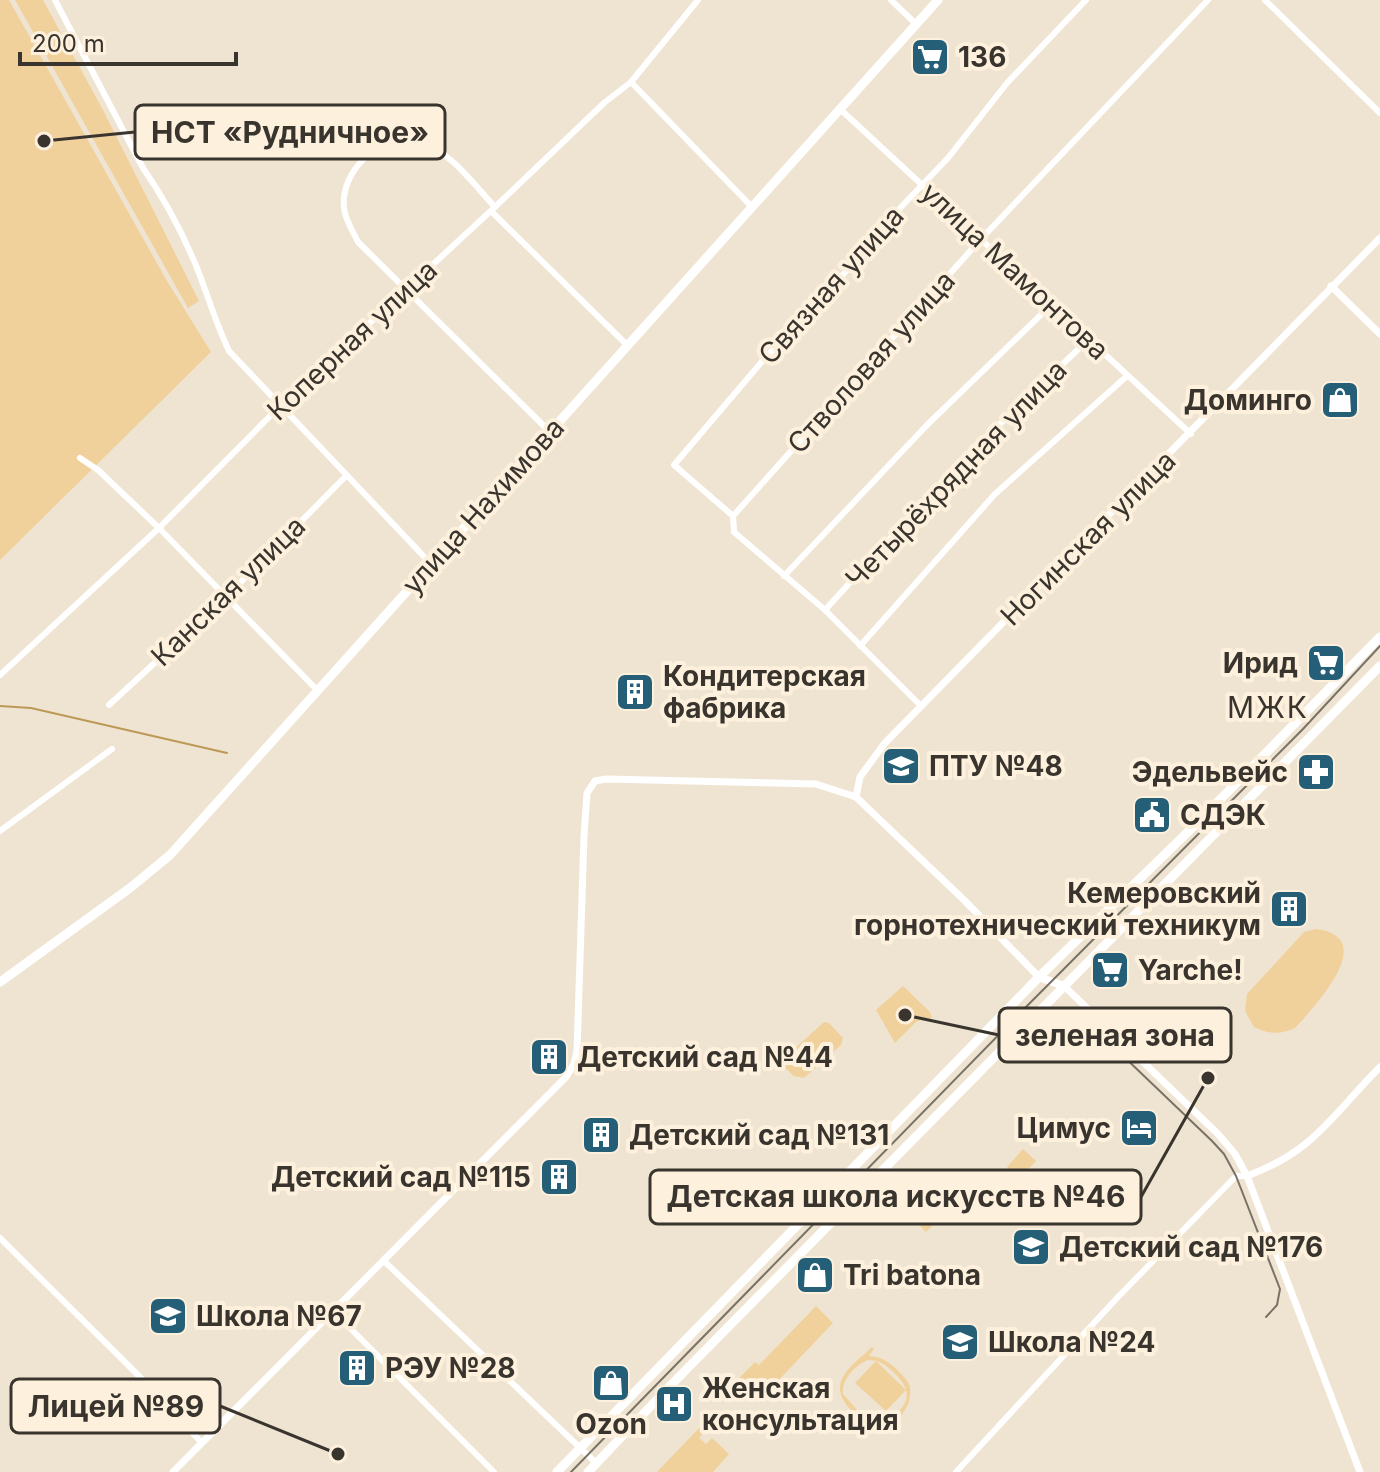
<svg xmlns="http://www.w3.org/2000/svg" width="1380" height="1472" font-family="Inter,sans-serif">
<style>
.green{fill:#f0d19c;fill-rule:evenodd}
.lines{fill:none;stroke-linecap:round;stroke-linejoin:round}
.stream{stroke:#bd9856;stroke-width:2}
.minor{stroke:#fff;stroke-width:6}
.tertiary{stroke:#fff;stroke-width:7}
.secondary{stroke:#fff;stroke-width:8}
.primary{stroke:#fff;stroke-width:9}
.tram{stroke:#797267;stroke-width:2}
.labels{text-anchor:middle;dominant-baseline:central;stroke-width:8;stroke-linejoin:round;paint-order:stroke}
.poi-label{font-size:28px;font-weight:bold;fill:#39342d;stroke:#fdf1de;text-anchor:start}
.street-label{font-size:28px;fill:#39342d;stroke:#fdf1de}
.neighbourhood-label{font-size:30px;letter-spacing:2px;fill:#39342d;stroke:#fdf1de}
.leader{fill:none;stroke:#39342d;stroke-width:3}
.callout-dot{fill:#39342d;stroke:#fdf1de;stroke-width:3}
.callout{fill:#fdf1de;stroke:#39342d;stroke-width:3}
.callout-label{font-size:30px;text-anchor:middle;font-weight:bold;fill:#39342d}
</style>
<rect width="100%" height="100%" fill="#efe4d1"/>
<g class="green">
<polygon points="0,0 9,0 167,281 211,352 0,560"/>
<polygon points="15,0 43,0 104,112 199,301 188,308"/>
<path d="M1316 929C1380 937 1316 1005 1295 1028 1281 1035 1267 1034 1254 1027L1245 1011 1247 994 1304 932Z"/>
<polygon points="903,986 930,1012 932,1018 917,1021 895,1043 876,1010"/>
<polygon points="824,1022 829,1023 843,1038 841,1045 804,1078 794,1076 782,1065 782,1060"/>
<polygon points="1023,1149 1036,1161 1019,1179 1007,1167"/>
<polygon points="942,1186 957,1201 926,1232 912,1218"/>
<polygon points="816,1306 833,1323 774,1385 776,1388 761,1403 737,1380 755,1362 759,1365"/>
<path d="M872 1347 874 1349 869 1356C884 1356 894 1366 904 1377 924 1397 893 1436 869 1427 861 1424 856 1416 851 1410 825 1382 851 1367 872 1347ZM868 1360C878 1360 883 1363 891 1370 916 1392 910 1407 882 1424L867 1421 843 1394C842 1379 854 1366 868 1360Z"/>
<polygon points="876,1361 906,1390 886,1411 855,1383"/>
<polygon points="703,1424 707,1428 699,1438 706,1444 712,1438 729,1454 713,1472 657,1472"/>
</g>
<g class="lines">
<polyline class="stream" points="0,706 31,708 227,753"/>
<g class="minor">
<path d="M55 0 143 168C164 198 183 234 197 268 208 296 216 324 229 351L432 565"/>
<polyline points="891,0 916,24"/>
<polyline points="1265,0 1380,113"/>
<polyline points="631,82 751,206"/>
<polyline points="839,108 1191,434"/>
<path d="M495 207C473 184 449 148 416 142 379 134 340 171 344 208 345 220 353 231 358 242L549 431"/>
<polyline points="491,211 627,345"/>
<polyline points="80,458 98,470 159,528 318,691"/>
<polyline points="733,516 981,239 1208,0"/>
<polyline points="784,576 928,424 1051,305"/>
<polyline points="825,610 959,463 1089,339"/>
<polyline points="860,646 995,494 1127,376"/>
<polyline points="0,675 159,528 280,406 495,207 604,103 631,82 698,0"/>
<polyline points="109,705 226,597 346,476"/>
<polyline points="921,706 825,610 734,532 733,516 674,465 765,358 865,251 902,206 948,158 1007,83 1086,0"/>
<polyline points="0,831 112,749"/>
<polyline points="0,1238 139,1376 202,1443"/>
<polyline points="384,1261 596,1463"/>
<polyline points="333,1311 494,1472"/>
<polyline points="956,1472 1117,1298 1236,1176 1247,1176"/>
</g>
<g class="tertiary">
<polyline points="1331,286 1380,334"/>
<polyline points="856,797 860,777 884,744 1380,238"/>
<polyline points="1064,986 1218,1134 1235,1154 1247,1176 1360,1472"/>
<path d="M1247 1176C1315 1151 1332 1115 1380 1067"/>
<polyline points="173,1472 566,1077 574,1064 577,1051 584,836 587,793 595,781 606,779 816,784 856,797 964,900 1039,977"/>
</g>
<polyline class="secondary" points="1039,977 1064,986"/>
<g class="primary">
<polyline points="0,982 130,888 170,855 938,0"/>
<polyline points="557,1472 1039,977 1195,825 1380,637"/>
<polyline points="588,1472 668,1388 1380,666"/>
</g>
<g class="tram">
<polyline points="1073,1008 1212,1141 1224,1154 1236,1176 1280,1289 1277,1305 1266,1317"/>
<polyline points="571,1472 1021,1012 1303,729 1380,646"/>
</g>
</g>
<defs>
<symbol id="supermarket-square" viewBox="-11 -11 22 22"><rect x="-9" y="-9" width="18" height="18" rx="4" fill="#245f77" stroke="#fdf1de"/><path d="M-6-5.5h2.5l.6 2H6L4.5 2H-2.5L-4.4-4H-6ZM-1.5 3.2a1.3 1.3 0 1 0 .1 0ZM3 3.2a1.3 1.3 0 1 0 .1 0Z" fill="#fff"/></symbol>
<symbol id="shop-square" viewBox="-11 -11 22 22"><rect x="-9" y="-9" width="18" height="18" rx="4" fill="#245f77" stroke="#fdf1de"/><path d="M-5-2.5h2.3a2.7 3.5 0 0 1 5.4 0H5L5.5 6h-11ZM-1.5-2.5h3a1.5 2.3 0 0 0-3 0Z" fill="#fff"/></symbol>
<symbol id="building-square" viewBox="-11 -11 22 22"><rect x="-9" y="-9" width="18" height="18" rx="4" fill="#245f77" stroke="#fdf1de"/><path d="M-4-6H4V6H1V3H-1V6H-4ZM-2.5-4.3h1.7v1.8h-1.7ZM.8-4.3h1.7v1.8H.8ZM-2.5-1h1.7V.8h-1.7ZM.8-1h1.7V.8H.8Z" fill="#fff"/></symbol>
<symbol id="university-square" viewBox="-11 -11 22 22"><rect x="-9" y="-9" width="18" height="18" rx="4" fill="#245f77" stroke="#fdf1de"/><path d="M0-5L7-2L0 1L-7-2ZM-4 1L0 2.5L4 1V4Q0 6-4 4Z" fill="#fff"/></symbol>
<symbol id="pharmacy-square" viewBox="-11 -11 22 22"><rect x="-9" y="-9" width="18" height="18" rx="4" fill="#245f77" stroke="#fdf1de"/><path d="M-2-6h4v4h4v4h-4v4h-4v-4h-4v-4h4Z" fill="#fff"/></symbol>
<symbol id="civic-square" viewBox="-11 -11 22 22"><rect x="-9" y="-9" width="18" height="18" rx="4" fill="#245f77" stroke="#fdf1de"/><path d="M-.6-6.5H3V-4.5H.6V-3L4-1V1h2V6H-6V1h2V-1L-.6-3ZM-1.2 2.5V6h2.4V2.5Z" fill="#fff"/></symbol>
<symbol id="hotel-square" viewBox="-11 -11 22 22"><rect x="-9" y="-9" width="18" height="18" rx="4" fill="#245f77" stroke="#fdf1de"/><path d="M-6-4.5h1.5V1H6V5H4.5V3h-9V5H-6ZM-4 0a1.8 1.8 0 1 1 3.6 0ZM.5 0V-2.5h3Q6-2.5 6 0Z" fill="#fff"/></symbol>
<symbol id="school-square" viewBox="-11 -11 22 22"><rect x="-9" y="-9" width="18" height="18" rx="4" fill="#245f77" stroke="#fdf1de"/><path d="M0-5L7-2L0 1L-7-2ZM-4 1L0 2.5L4 1V4Q0 6-4 4Z" fill="#fff"/></symbol>
<symbol id="hospital-square" viewBox="-11 -11 22 22"><rect x="-9" y="-9" width="18" height="18" rx="4" fill="#245f77" stroke="#fdf1de"/><path d="M-5-5h3v3.5h4V-5h3V5h-3V1.5h-4V5h-3Z" fill="#fff"/></symbol>
</defs>
<g fill-rule="evenodd">
<use href="#supermarket-square" x="908" y="35" width="44" height="44"/>
<use href="#shop-square" x="1318" y="378" width="44" height="44"/>
<use href="#supermarket-square" x="1304" y="641" width="44" height="44"/>
<use href="#building-square" x="613" y="670" width="44" height="44"/>
<use href="#university-square" x="879" y="744" width="44" height="44"/>
<use href="#pharmacy-square" x="1294" y="750" width="44" height="44"/>
<use href="#civic-square" x="1130" y="793" width="44" height="44"/>
<use href="#building-square" x="1267" y="887" width="44" height="44"/>
<use href="#supermarket-square" x="1088" y="948" width="44" height="44"/>
<use href="#building-square" x="527" y="1035" width="44" height="44"/>
<use href="#hotel-square" x="1117" y="1106" width="44" height="44"/>
<use href="#building-square" x="579" y="1113" width="44" height="44"/>
<use href="#building-square" x="537" y="1155" width="44" height="44"/>
<use href="#school-square" x="1009" y="1225" width="44" height="44"/>
<use href="#shop-square" x="793" y="1253" width="44" height="44"/>
<use href="#school-square" x="146" y="1294" width="44" height="44"/>
<use href="#school-square" x="938" y="1320" width="44" height="44"/>
<use href="#building-square" x="335" y="1346" width="44" height="44"/>
<use href="#shop-square" x="589" y="1361" width="44" height="44"/>
<use href="#hospital-square" x="652" y="1382" width="44" height="44"/>
</g>
<g class="labels">
<g class="poi-label">
<text x="958" y="57">136</text>
<text x="1312" y="400" text-anchor="end">Доминго</text>
<text x="1298" y="663" text-anchor="end">Ирид</text>
<text x="663" y="676">Кондитерская<tspan x="663" dy="32">фабрика</tspan></text>
<text x="929" y="766">ПТУ №48</text>
<text x="1288" y="772" text-anchor="end">Эдельвейс</text>
<text x="1180" y="815">СДЭК</text>
<text x="1261" y="893" text-anchor="end">Кемеровский<tspan x="1261" dy="32">горнотехнический техникум</tspan></text>
<text x="1138" y="970">Yarche!</text>
<text x="577" y="1057">Детский сад №44</text>
<text x="1111" y="1128" text-anchor="end">Цимус</text>
<text x="629" y="1135">Детский сад №131</text>
<text x="531" y="1177" text-anchor="end">Детский сад №115</text>
<text x="1059" y="1247">Детский сад №176</text>
<text x="843" y="1275">Tri batona</text>
<text x="196" y="1316">Школа №67</text>
<text x="988" y="1342">Школа №24</text>
<text x="385" y="1368">РЭУ №28</text>
<text x="702" y="1388">Женская<tspan x="702" dy="32">консультация</tspan></text>
<text x="611" y="1424" text-anchor="middle">Ozon</text>
</g>
<g class="street-label">
<text transform="translate(1015 271) rotate(43)">улица Мамонтова</text>
<text transform="translate(831 285) rotate(-48)">Связная улица</text>
<text transform="translate(352 340) rotate(-43)">Коперная улица</text>
<text transform="translate(871 362) rotate(-48)">Стволовая улица</text>
<text transform="translate(956 474) rotate(-46)">Четырёхрядная улица</text>
<text transform="translate(483 506) rotate(-48)">улица Нахимова</text>
<text transform="translate(1088 538) rotate(-45)">Ногинская улица</text>
<text transform="translate(228 591) rotate(-44)">Канская улица</text>
</g>
<g class="neighbourhood-label">
<text x="1268" y="707">МЖК</text>
</g>
</g>
<path class="leader" d="M44 141L135 132M905 1015L999 1035M1208 1078L1141 1197M338 1454L220 1406"/>
<g class="callout-dot">
<circle cx="44" cy="141" r="8"/>
<circle cx="905" cy="1015" r="8"/>
<circle cx="1208" cy="1078" r="8"/>
<circle cx="338" cy="1454" r="8"/>
</g>
<g class="callout">
<rect x="135" y="105" width="310" height="54" rx="8"/>
<rect x="999" y="1008" width="232" height="54" rx="8"/>
<rect x="650" y="1170" width="491" height="54" rx="8"/>
<rect x="11" y="1379" width="209" height="54" rx="8"/>
</g>
<g class="callout-label">
<text x="290" y="143">НСТ «Рудничное»</text>
<text x="1115" y="1046">зеленая зона</text>
<text x="896" y="1207">Детская школа искусств №46</text>
<text x="116" y="1417">Лицей №89</text>
</g>
<path d="M20 52v12h216v-12" fill="none" stroke="#39342d" stroke-width="4"/>
<text x="32" y="52" font-size="24" fill="#39342d" stroke="#fdf1de" stroke-width="6" paint-order="stroke">200 m</text>
</svg>
